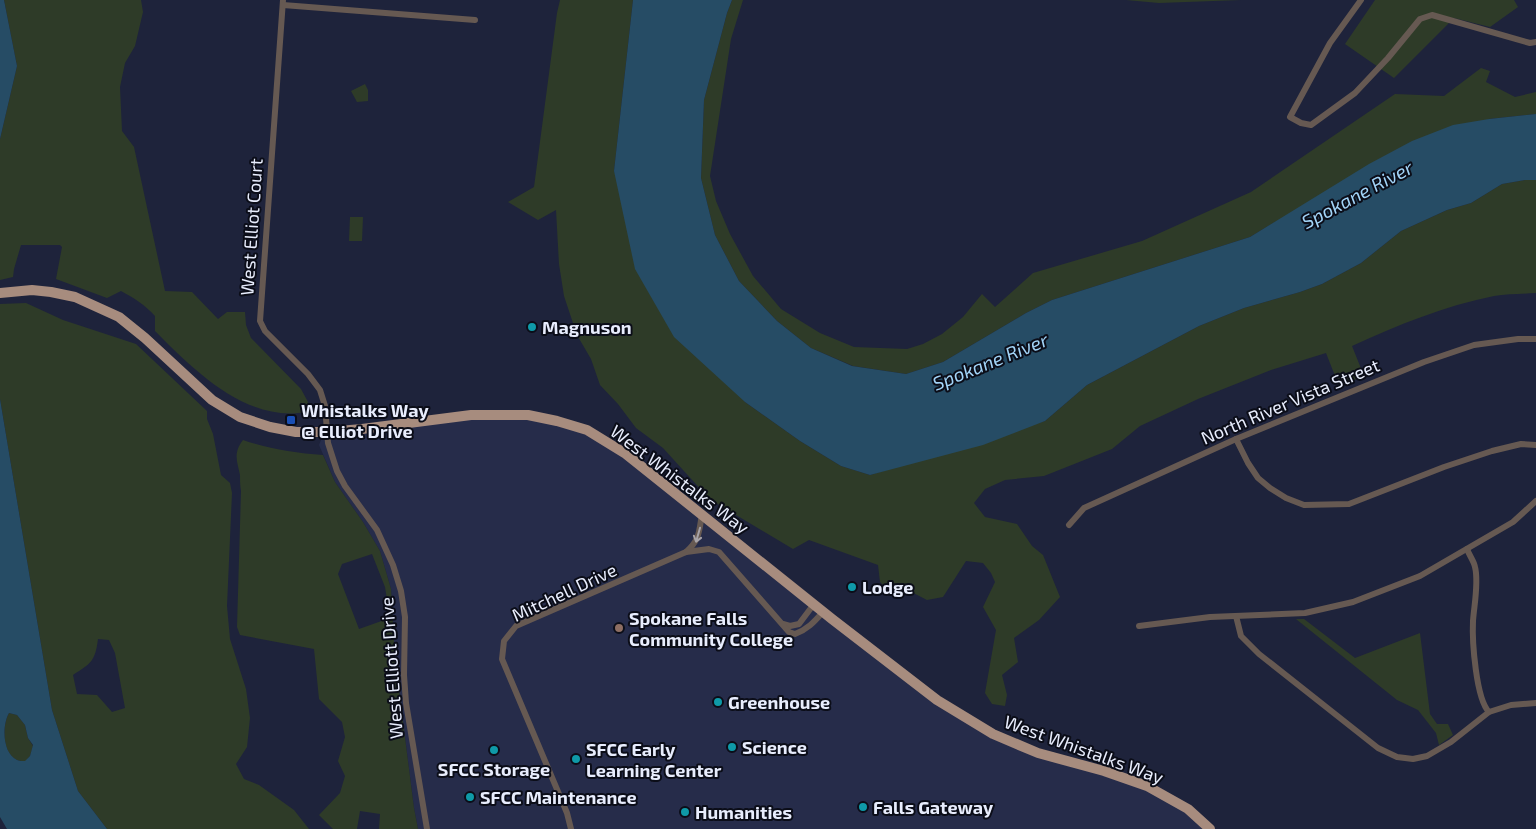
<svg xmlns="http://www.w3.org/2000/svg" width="1536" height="829" font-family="'Exo 2',sans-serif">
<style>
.built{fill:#262c4a}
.green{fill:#2e3b28;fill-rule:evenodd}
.water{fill:#264c65;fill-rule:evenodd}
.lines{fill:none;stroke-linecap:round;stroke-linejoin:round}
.minor{stroke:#665952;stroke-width:6}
.primary{stroke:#a78c7e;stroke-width:10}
.oneway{stroke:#a7a3a8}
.culture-dot{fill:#0f9aa8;stroke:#0b0d18;stroke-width:2}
.transit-dot{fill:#1a4fb4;stroke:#0b0d18;stroke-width:2}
.education-dot{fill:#8d6e63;stroke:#0b0d18;stroke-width:2}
.labels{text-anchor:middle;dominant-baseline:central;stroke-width:4;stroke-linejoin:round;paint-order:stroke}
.street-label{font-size:18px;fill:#e8edfd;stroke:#0b0d18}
.poi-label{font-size:18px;font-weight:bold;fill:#e8edfd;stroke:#0b0d18;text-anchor:start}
.water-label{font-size:19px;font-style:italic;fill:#a2d4f8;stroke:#0b0d18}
</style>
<rect width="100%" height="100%" fill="#1e233b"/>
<polygon class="built" points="471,415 557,421 626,454 832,619 993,734 1147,786 1210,829 418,829 414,808 395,659 391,589 380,551 363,522 335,482 319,445 323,435"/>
<g class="green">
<path d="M4 0H141L143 12 135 46 125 63 120 87 122 131 134 147 165 291 192 292 218 319 227 312H245L246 325 251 338 301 389 308 402 306 412C246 423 194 370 155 331V316C145 305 134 298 121 291L107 298 56 279 62 247 60 245H21L14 269 13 277 0 280V139L17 66Z"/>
<path d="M560 0H633L614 171 745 402 800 441 841 466 870 475 1045 421 1087 385 1199 326 1244 308 1300 292 1322 284 1361 263 1401 231 1447 210 1471 203 1502 184 1525 180H1536V293C1522 294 1507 294 1494 296 1444 306 1398 325 1352 346L1364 376 1339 386 1326 353 1271 370 1198 399 1140 426 1112 449 1044 476 1005 480 985 489 974 503 985 517 1017 524 1032 546 1043 555 1060 597 1039 620 1014 638 1018 662 1002 675 1007 695 1005 706 992 704 985 693 996 630 983 607 995 582 991 573 983 563 966 561 943 597 927 600 894 583 886 588 880 582 878 565 809 540 793 549 716 503 704 493 663 448 636 428 618 404 600 385 591 359 577 335 564 296 559 264 556 210 538 220 508 202 534 187 557 13Z"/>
<polygon points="732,0 743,0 731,39 710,176 716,201 730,234 753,276 781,309 820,333 854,347 907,349 923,344 942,334 963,317 982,294 995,307 1033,273 1142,241 1251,192 1395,94 1444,96 1481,68 1490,71 1486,82 1515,97 1536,92 1536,114 1489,119 1275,222 1250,237 1052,300 1026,313 943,362 906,374 853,366 811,348 777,321 739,281 715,235 701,178 704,100 727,13"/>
<polygon points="1126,0 1241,0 1159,3"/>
<polygon points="1375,0 1514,0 1518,7 1490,27 1454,18 1394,78 1345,44"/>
<polygon points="365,84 368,90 368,101 357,102 351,91"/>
<polygon points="350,217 363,217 362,241 349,241"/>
<path d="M26 303 63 320 136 344 207 411V419L213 434 221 475 230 483 232 493 227 606 230 639 246 689 250 718 247 747 236 764 244 779 259 785 294 810 309 829H107L78 791 52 710 0 399V304ZM98 639 109 640 115 653 125 708 112 712 97 695 77 694 73 675C91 663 95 662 98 639Z"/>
<path d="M243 440C269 449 295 453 323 455L335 482 363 522 380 551 391 589 395 659 414 808 418 829H379L380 814 360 811 357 829H333L319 815 340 793 345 776 338 761 345 737 342 722 319 699 314 649 240 635 237 627 241 491C240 486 240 480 240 475 237 461 233 453 243 440ZM372 554 385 587 390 618 359 629 338 574 342 564Z"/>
<polygon points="1296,619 1304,619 1355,658 1420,633 1430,714 1437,724 1448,724 1453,735 1439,745 1436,733 1418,710 1397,700"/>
<path d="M9 713 17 715 25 725 28 738 33 746 30 756 25 762C22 761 19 761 17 760 2 753 2 725 9 713Z"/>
</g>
<g class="water">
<polygon points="0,0 4,0 17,66 0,139"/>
<polygon points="633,0 732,0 727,13 704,100 701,178 715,235 739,281 777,321 811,348 852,366 906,374 943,362 1026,313 1052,300 1250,237 1369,164 1412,141 1453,125 1489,119 1536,114 1536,180 1525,180 1502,184 1471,203 1447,210 1401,231 1361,263 1322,284 1300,292 1244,308 1199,326 1087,385 1045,421 983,445 870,475 841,466 800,441 745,402 674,337 635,269 614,171"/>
<path d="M0 399 52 710 78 791 107 829H7L0 817ZM9 713 17 715 25 725 28 738 33 745 30 756 25 761C22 761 19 761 17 760 2 753 2 725 9 713Z"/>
</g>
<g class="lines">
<g class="minor">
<polyline points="283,0 260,321 265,331 308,374 320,390 325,406 328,443 337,471 345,486 377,530 393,565 401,591 405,617 404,675 406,703 427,829"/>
<polyline points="1361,0 1330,43 1290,117 1301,123 1311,125 1355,93 1388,58 1420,19 1432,15 1530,43 1536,42"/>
<polyline points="283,5 475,20"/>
<polyline points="1236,439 1248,463 1258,478 1270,488 1286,498 1304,505 1349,504 1444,467 1492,451 1521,444 1536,445"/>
<polyline points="1069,525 1084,508 1236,439 1424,362 1474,345 1518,339 1536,339"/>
<path d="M1467 549C1469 555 1474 561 1475 567 1479 582 1474 606 1473 621 1472 641 1476 699 1489 712"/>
<path d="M686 552C700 540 699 531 702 514"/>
<polyline points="1236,616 1241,636 1259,654 1378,748 1397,757 1413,759 1427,756 1451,742 1489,712 1511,705 1536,703"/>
<polyline points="783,624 790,626 799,624 814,604"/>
<polyline points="1139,626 1210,617 1305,613 1353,602 1420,576 1513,522 1536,501"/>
<path d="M571 829 567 813 502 659 504 641 516 626 686 552 709 549 719 552 789 632 795 634C808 629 814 622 823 612"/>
</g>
<polyline class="primary" points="0,293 32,290 51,292 75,297 119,317 145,338 212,400 240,417 270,427 296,432 327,432 362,429 471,415 528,415 557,421 587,430 626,454 832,619 937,700 993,734 1038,753 1104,771 1147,786 1188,809 1210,829"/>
</g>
<defs><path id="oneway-shaft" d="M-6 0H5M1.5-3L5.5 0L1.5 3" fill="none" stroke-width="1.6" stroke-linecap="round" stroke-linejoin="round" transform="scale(1.25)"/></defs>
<use class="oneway" href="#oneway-shaft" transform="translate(698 535) rotate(106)"/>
<g class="culture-dot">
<circle cx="532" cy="327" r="5"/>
<circle cx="852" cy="587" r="5"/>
<circle cx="718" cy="702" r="5"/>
<circle cx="732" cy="747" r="5"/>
<circle cx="494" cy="750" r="5"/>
<circle cx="576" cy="759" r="5"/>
<circle cx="470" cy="797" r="5"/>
<circle cx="863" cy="807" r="5"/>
<circle cx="685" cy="812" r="5"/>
</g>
<rect class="transit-dot" x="286" y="415" width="10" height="10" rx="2.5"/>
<circle class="education-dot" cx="619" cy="628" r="5"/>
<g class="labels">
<g class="street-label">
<text transform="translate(251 227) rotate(-86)">West Elliot Court</text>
<text transform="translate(1290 401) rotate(-23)">North River Vista Street</text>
<text transform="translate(680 479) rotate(37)">West Whistalks Way</text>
<text transform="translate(564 592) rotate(-25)">Mitchell Drive</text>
<text transform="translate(391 668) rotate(-94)">West Elliott Drive</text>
<text transform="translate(1084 749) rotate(20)">West Whistalks Way</text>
</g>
<g class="poi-label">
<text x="542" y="327">Magnuson</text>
<text x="301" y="410">Whistalks Way<tspan x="301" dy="21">@ Elliot Drive</tspan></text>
<text x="862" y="587">Lodge</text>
<text x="629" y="618">Spokane Falls<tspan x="629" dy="21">Community College</tspan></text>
<text x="728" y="702">Greenhouse</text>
<text x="742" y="747">Science</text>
<text x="586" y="749">SFCC Early<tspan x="586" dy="21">Learning Center</tspan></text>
<text x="494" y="769" text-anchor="middle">SFCC Storage</text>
<text x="480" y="797">SFCC Maintenance</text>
<text x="873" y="807">Falls Gateway</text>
<text x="695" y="812">Humanities</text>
</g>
<g class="water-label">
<text transform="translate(1357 194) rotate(-28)">Spokane River</text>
<text transform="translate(990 361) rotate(-22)">Spokane River</text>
</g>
</g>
</svg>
